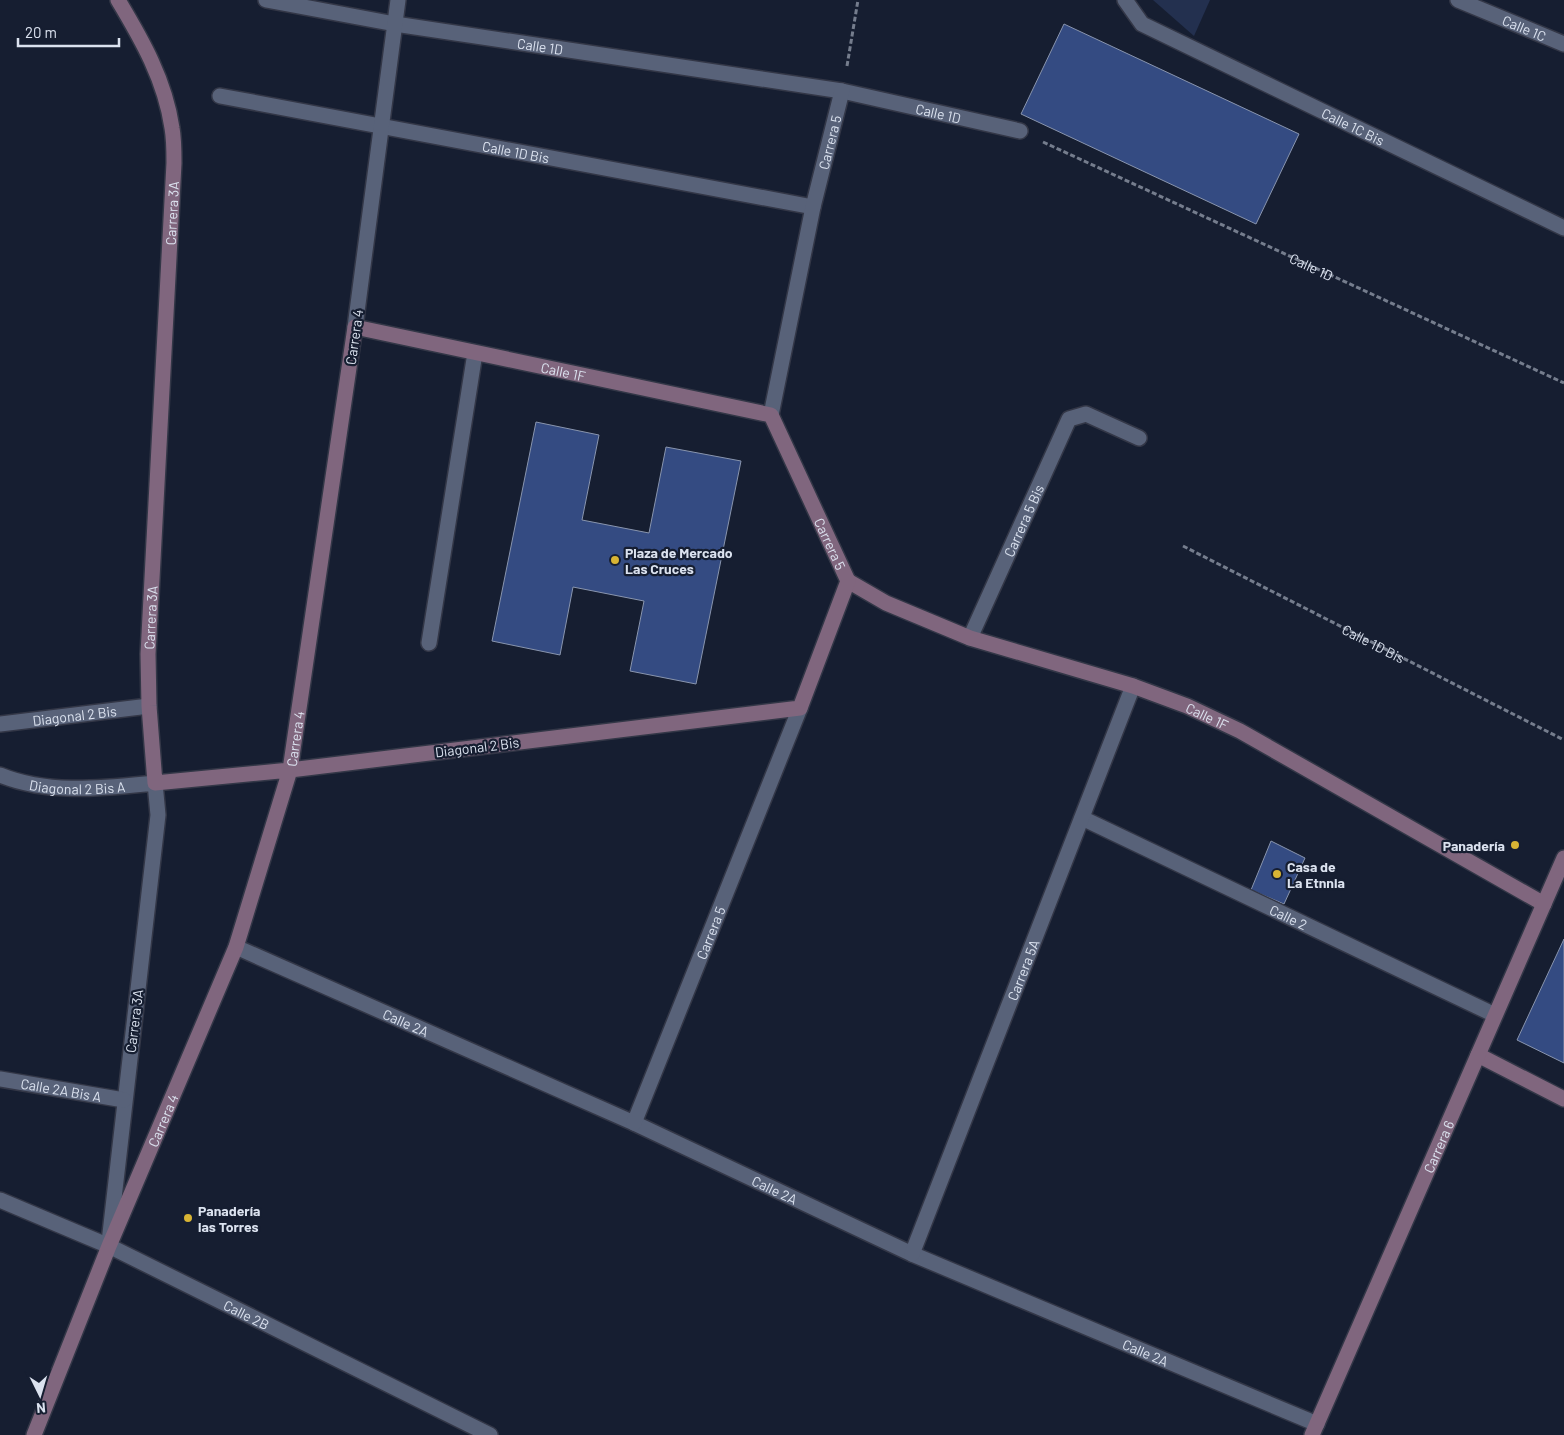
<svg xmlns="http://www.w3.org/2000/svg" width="1564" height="1435" font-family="Barlow,sans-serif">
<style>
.green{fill:#23304f}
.building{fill:#344b82;stroke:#8995ae}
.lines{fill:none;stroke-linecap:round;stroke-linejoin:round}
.lane-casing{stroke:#333747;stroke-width:18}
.street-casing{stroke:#333747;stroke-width:18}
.secondary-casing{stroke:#333747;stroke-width:18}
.path{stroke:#757d8d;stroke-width:3;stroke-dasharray:5 2.5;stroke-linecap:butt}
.lane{stroke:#586279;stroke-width:15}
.street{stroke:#586279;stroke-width:15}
.secondary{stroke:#80667e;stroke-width:15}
.poi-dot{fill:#d8b434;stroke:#161e31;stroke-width:2}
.labels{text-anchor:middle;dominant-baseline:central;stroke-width:4.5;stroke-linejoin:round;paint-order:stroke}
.street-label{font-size:14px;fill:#dbe2ef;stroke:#161e31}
.poi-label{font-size:14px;font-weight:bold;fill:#dbe2ef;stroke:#161e31;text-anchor:start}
</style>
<rect width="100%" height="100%" fill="#161e31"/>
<polygon class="green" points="1153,0 1210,0 1194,36"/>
<g class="building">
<polygon points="1064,24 1299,134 1256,224 1021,114"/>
<polygon points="536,422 599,435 582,520 649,533 666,447 741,461 696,684 630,671 644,601 573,587 560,655 492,641"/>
<polygon points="1271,841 1305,858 1284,904 1251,890"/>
<polygon points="1564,939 1564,1063 1517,1040"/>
</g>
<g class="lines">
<defs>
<g id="lane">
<polyline points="429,643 475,353"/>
<path id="s3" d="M1082 818 1495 1015"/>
</g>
<g id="street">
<path id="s4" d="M266 0 395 24 842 91 1020 131"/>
<path id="s5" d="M1125 0 1142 24 1564 228"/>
<path id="s6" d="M1458 0 1564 44"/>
<path id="s7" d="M220 96 813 207"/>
<polyline points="355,327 398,0"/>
<path id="s8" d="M771 415 813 207 842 91"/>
<path id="s9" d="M970 638 1069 419 1086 414 1139 438"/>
<path id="s10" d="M0 724 149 706"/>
<path id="s11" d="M0 775C49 795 103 788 155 783L158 815 109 1242"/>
<path id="s12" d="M236 947 634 1123 912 1254 1317 1424"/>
<path id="s13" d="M0 1079 124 1100"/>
<path id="s14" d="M634 1123 800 708"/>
<path id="s15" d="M0 1200 109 1246 490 1435"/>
<path id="s16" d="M912 1254 1133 686"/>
</g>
<g id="secondary">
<path id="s17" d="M848 581 886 603 970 638 1133 686 1187 706 1240 731 1544 904"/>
<polyline points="1478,1055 1564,1099"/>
<path id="s18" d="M34 1435 109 1246 236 947 290 770 355 327 771 415 848 581 800 708 290 770 155 783 149 706 148 654 174 163C174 151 174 139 172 128 165 80 142 40 118 0"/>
<path id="s19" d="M1312 1435 1564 858"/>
</g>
</defs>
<use href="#lane" class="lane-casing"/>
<use href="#street" class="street-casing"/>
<use href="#secondary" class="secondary-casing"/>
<g class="path">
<polyline points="847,66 858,0"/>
<path id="s1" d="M1043 142 1564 383"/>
<path id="s2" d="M1183 546 1564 740"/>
</g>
<use href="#lane" class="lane"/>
<use href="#street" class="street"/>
<use href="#secondary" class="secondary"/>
</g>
<g class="poi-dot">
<circle cx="615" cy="560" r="5"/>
<circle cx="1515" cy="845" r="5"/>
<circle cx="1277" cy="874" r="5"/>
<circle cx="188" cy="1218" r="5"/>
</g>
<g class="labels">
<g class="street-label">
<text stroke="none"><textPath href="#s6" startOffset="72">Calle 1C</textPath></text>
<text stroke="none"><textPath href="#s4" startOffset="278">Calle 1D</textPath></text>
<text stroke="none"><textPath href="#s4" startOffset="682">Calle 1D</textPath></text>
<text stroke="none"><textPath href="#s5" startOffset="264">Calle 1C Bis</textPath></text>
<text stroke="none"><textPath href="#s8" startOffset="279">Carrera 5</textPath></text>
<text stroke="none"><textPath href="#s7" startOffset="301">Calle 1D Bis</textPath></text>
<text stroke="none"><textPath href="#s18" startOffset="3125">Carrera 3A</textPath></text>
<text stroke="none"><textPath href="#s1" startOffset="296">Calle 1D</textPath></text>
<text transform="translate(354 337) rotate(-82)">Carrera 4</text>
<text stroke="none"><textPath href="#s18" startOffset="1374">Calle 1F</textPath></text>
<text stroke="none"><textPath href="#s9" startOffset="129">Carrera 5 Bis</textPath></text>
<text stroke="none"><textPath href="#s18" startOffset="1728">Carrera 5</textPath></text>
<text stroke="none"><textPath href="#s18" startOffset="2720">Carrera 3A</textPath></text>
<text stroke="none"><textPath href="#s2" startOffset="214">Calle 1D Bis</textPath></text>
<text stroke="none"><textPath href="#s10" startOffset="75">Diagonal 2 Bis</textPath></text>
<text stroke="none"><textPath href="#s17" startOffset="385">Calle 1F</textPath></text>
<text stroke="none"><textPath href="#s18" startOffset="745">Carrera 4</textPath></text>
<text transform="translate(477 747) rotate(-7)">Diagonal 2 Bis</text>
<text stroke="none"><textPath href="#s11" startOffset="79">Diagonal 2 Bis A</textPath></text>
<text stroke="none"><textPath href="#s3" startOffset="229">Calle 2</textPath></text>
<text stroke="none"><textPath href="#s14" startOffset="205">Carrera 5</textPath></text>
<text stroke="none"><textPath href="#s16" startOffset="305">Carrera 5A</textPath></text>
<text transform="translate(134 1021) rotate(-83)">Carrera 3A</text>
<text stroke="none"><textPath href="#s12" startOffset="186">Calle 2A</textPath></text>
<text stroke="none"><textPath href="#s13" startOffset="62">Calle 2A Bis A</textPath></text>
<text stroke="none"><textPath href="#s18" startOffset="340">Carrera 4</textPath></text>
<text stroke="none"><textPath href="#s19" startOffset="315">Carrera 6</textPath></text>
<text stroke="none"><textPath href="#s12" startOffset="591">Calle 2A</textPath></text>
<text stroke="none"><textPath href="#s15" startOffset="272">Calle 2B</textPath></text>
<text stroke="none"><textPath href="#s12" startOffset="996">Calle 2A</textPath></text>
</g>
<g class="poi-label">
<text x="625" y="552">Plaza de Mercado<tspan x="625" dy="16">Las Cruces</tspan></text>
<text x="1505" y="845" text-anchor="end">Panadería</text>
<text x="1287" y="866">Casa de<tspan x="1287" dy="16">La Etnnia</tspan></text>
<text x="198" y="1210">Panadería<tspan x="198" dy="16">las Torres</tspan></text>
</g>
</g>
<g transform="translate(40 1395) rotate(175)" stroke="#161e31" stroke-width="4" paint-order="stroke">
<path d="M0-4L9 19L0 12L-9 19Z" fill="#dbe2ef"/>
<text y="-8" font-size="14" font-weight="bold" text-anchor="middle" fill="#dbe2ef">N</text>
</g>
<path d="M18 38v8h101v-8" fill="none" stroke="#dbe2ef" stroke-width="2.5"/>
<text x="25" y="38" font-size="15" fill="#dbe2ef" stroke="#161e31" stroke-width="4" paint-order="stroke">20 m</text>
</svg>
